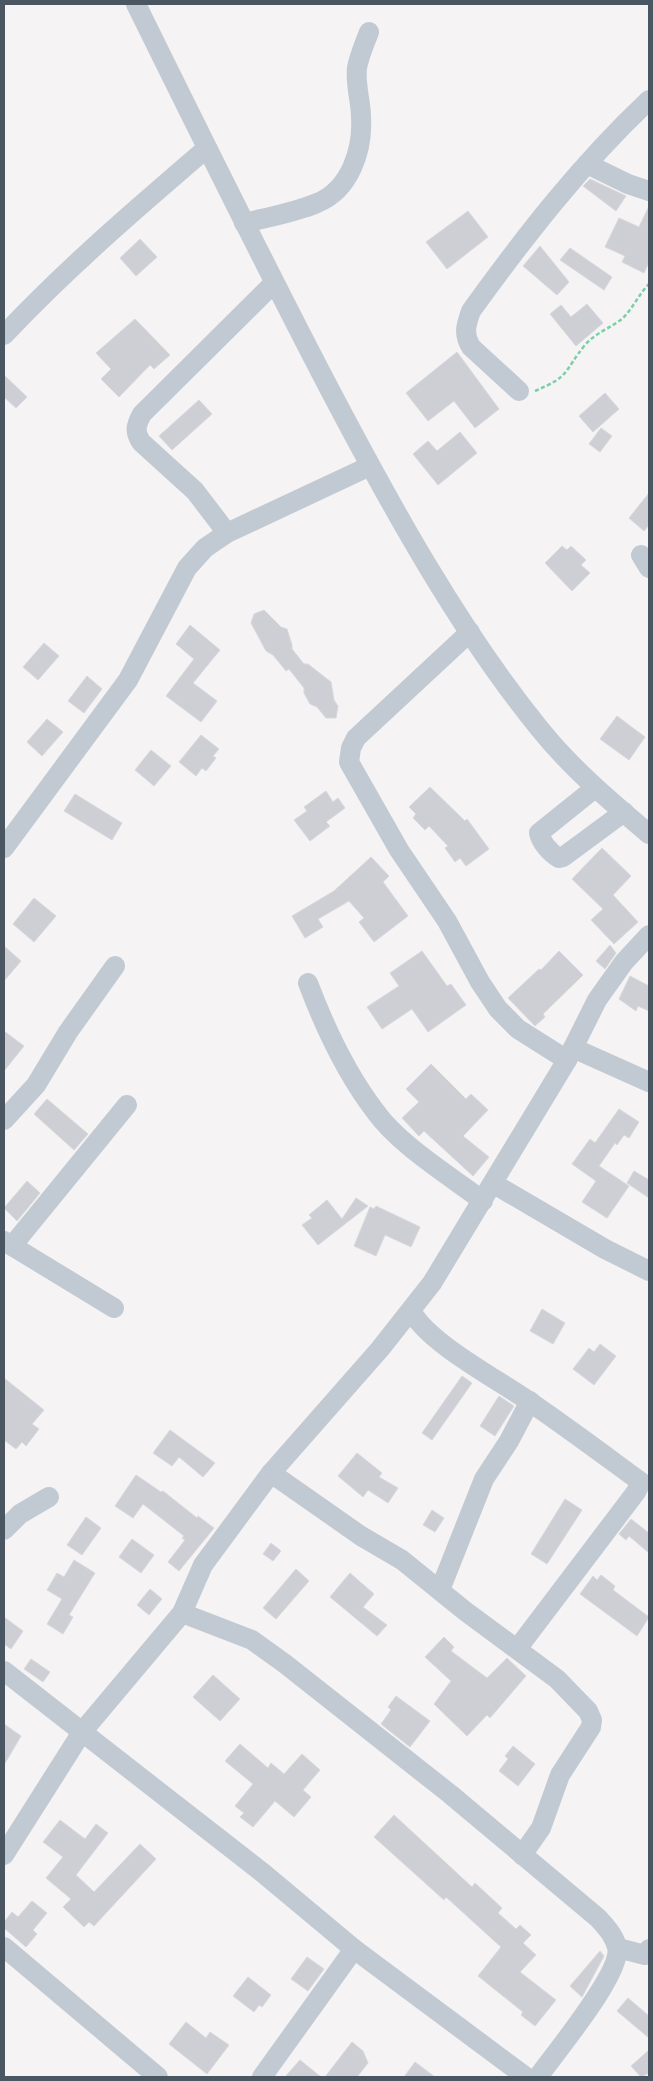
<svg xmlns="http://www.w3.org/2000/svg" width="653" height="2081" font-family="'Work Sans',sans-serif">
<style>
.building{fill:#cdcfd5;stroke:#d7d9de}
.lines{fill:none;stroke-linecap:round;stroke-linejoin:round}
.path{stroke:#7ad0a6;stroke-width:2.5;stroke-dasharray:4 2.5;stroke-linecap:butt}
.minor{stroke:#c1cad2;stroke-width:20}
</style>
<rect width="100%" height="100%" fill="#f5f3f3"/>
<g class="building">
<polygon points="590,179 626,196 616,211 583,186"/>
<polygon points="649,206 649,262 644,273 622,262 625,256 605,247 619,218 639,227"/>
<polygon points="468,211 488,237 447,269 426,242"/>
<polygon points="140,239 157,257 136,276 120,258"/>
<polygon points="540,246 569,282 557,295 523,266"/>
<polygon points="570,248 612,277 604,290 560,260"/>
<polygon points="587,304 603,323 576,346 550,314 561,305 571,317"/>
<polygon points="135,319 170,355 154,369 150,365 119,397 101,379 111,369 96,353"/>
<polygon points="457,352 499,409 475,428 454,401 428,421 406,393"/>
<polygon points="4,375 27,397 16,408 4,397"/>
<polygon points="605,393 619,409 593,432 579,416"/>
<polygon points="199,400 212,414 172,450 159,436"/>
<polygon points="601,428 612,436 600,452 589,444"/>
<polygon points="460,432 477,453 438,485 413,454 428,441 437,451"/>
<polygon points="649,493 649,525 644,531 629,518"/>
<polygon points="562,546 567,550 571,546 586,560 581,565 590,573 572,591 545,563"/>
<polygon points="264,610 281,627 287,629 292,645 292,649 304,664 308,664 331,682 334,700 338,706 336,718 326,718 317,707 310,704 304,693 304,688 289,669 286,671 273,655 266,651 251,623 254,614"/>
<polygon points="190,625 220,650 193,683 217,701 201,722 166,696 194,659 176,644"/>
<polygon points="44,643 59,656 38,680 23,667"/>
<polygon points="87,676 102,689 84,713 68,701"/>
<polygon points="617,716 645,737 629,760 600,739"/>
<polygon points="47,719 63,732 42,756 27,742"/>
<polygon points="201,735 219,749 213,756 216,758 206,771 202,768 196,776 179,762"/>
<polygon points="151,750 171,766 154,786 135,770"/>
<polygon points="430,787 465,821 467,819 489,849 466,866 460,858 455,862 445,848 448,846 429,826 425,830 413,818 416,814 409,807"/>
<polygon points="326,791 333,802 338,798 345,808 326,822 330,826 310,841 294,820 307,811 304,807"/>
<polygon points="75,794 122,823 112,840 64,811"/>
<polygon points="602,848 631,876 613,895 638,922 614,944 591,920 603,909 572,879"/>
<polygon points="371,857 389,876 383,882 408,916 374,942 359,922 364,918 349,901 318,919 323,927 305,938 292,916 334,891"/>
<polygon points="34,898 56,916 34,942 13,924"/>
<polygon points="610,945 616,953 605,969 596,961"/>
<polygon points="4,946 21,961 4,981"/>
<polygon points="422,951 447,986 451,984 466,1005 428,1032 412,1009 382,1029 367,1007 399,986 390,973"/>
<polygon points="559,951 583,975 543,1014 545,1017 535,1026 508,998 539,969 541,970"/>
<polygon points="630,976 649,986 649,1011 638,1006 636,1011 619,999"/>
<polygon points="4,1031 24,1046 4,1071"/>
<polygon points="431,1064 466,1099 471,1094 488,1110 463,1136 489,1157 473,1176 424,1131 419,1136 402,1118 419,1102 406,1089"/>
<polygon points="47,1099 88,1134 74,1150 34,1114"/>
<polygon points="619,1109 639,1122 629,1138 624,1135 617,1145 615,1143 599,1166 629,1186 607,1218 582,1202 596,1181 572,1164 590,1139 595,1143"/>
<polygon points="634,1171 649,1180 649,1198 627,1183"/>
<polygon points="27,1181 40,1193 17,1221 4,1208"/>
<polygon points="356,1198 368,1206 318,1245 302,1225 312,1218 309,1215 327,1200 342,1219"/>
<polygon points="376,1206 420,1227 411,1247 385,1235 376,1256 354,1246 370,1207 374,1209"/>
<polygon points="542,1309 565,1323 553,1344 530,1331"/>
<polygon points="600,1344 616,1356 594,1385 573,1369 589,1348 594,1352"/>
<polygon points="462,1376 472,1383 432,1440 422,1433"/>
<polygon points="4,1378 44,1410 32,1424 39,1429 26,1446 22,1442 16,1449 4,1440"/>
<polygon points="499,1396 514,1406 495,1436 480,1426"/>
<polygon points="170,1430 215,1463 203,1477 179,1457 172,1466 153,1453"/>
<polygon points="357,1453 382,1473 379,1477 398,1488 388,1503 368,1490 363,1497 338,1476"/>
<polygon points="136,1475 161,1492 163,1491 197,1518 198,1516 214,1528 179,1571 168,1562 185,1540 182,1538 184,1536 143,1504 133,1518 115,1506"/>
<polygon points="565,1499 582,1510 547,1564 531,1554"/>
<polygon points="432,1510 444,1518 435,1532 423,1525"/>
<polygon points="86,1517 101,1528 82,1555 67,1545"/>
<polygon points="631,1519 649,1533 649,1553 629,1536 626,1540 619,1534"/>
<polygon points="132,1539 154,1555 141,1573 119,1557"/>
<polygon points="271,1543 281,1551 273,1561 263,1554"/>
<polygon points="74,1560 95,1573 69,1615 73,1617 63,1634 47,1624 62,1599 47,1590 57,1573 64,1577"/>
<polygon points="296,1569 309,1581 276,1619 263,1608"/>
<polygon points="350,1573 374,1594 363,1607 387,1625 377,1636 330,1597"/>
<polygon points="601,1575 615,1586 613,1590 649,1617 637,1636 580,1594 593,1576 597,1580"/>
<polygon points="150,1589 162,1599 149,1615 137,1605"/>
<polygon points="4,1617 23,1631 11,1649 4,1644"/>
<polygon points="444,1637 454,1647 451,1651 487,1678 507,1658 526,1676 490,1718 487,1715 467,1736 434,1704 451,1681 425,1657"/>
<polygon points="31,1659 50,1672 43,1682 24,1669"/>
<polygon points="213,1675 240,1699 220,1721 193,1697"/>
<polygon points="396,1696 430,1721 410,1747 381,1724 391,1710 388,1707"/>
<polygon points="4,1724 21,1736 4,1765"/>
<polygon points="240,1744 268,1768 271,1763 284,1774 302,1754 320,1770 303,1790 311,1797 294,1817 275,1801 253,1827 240,1817 244,1813 235,1806 253,1784 225,1761"/>
<polygon points="513,1746 535,1764 518,1786 499,1771 508,1759 505,1756"/>
<polygon points="394,1815 472,1887 475,1883 502,1908 498,1913 516,1929 520,1925 531,1935 523,1943 536,1955 520,1972 556,2000 535,2026 521,2015 523,2012 478,1976 501,1947 446,1897 444,1900 374,1837"/>
<polygon points="60,1820 85,1839 96,1824 108,1833 76,1875 94,1892 140,1844 156,1859 94,1926 89,1922 84,1927 63,1907 71,1899 46,1878 63,1857 43,1842"/>
<polygon points="32,1901 47,1913 33,1930 37,1934 26,1947 4,1928 4,1922 12,1912 18,1917"/>
<polygon points="600,1951 604,1956 582,1997 570,1986"/>
<polygon points="307,1957 324,1969 308,1991 291,1979"/>
<polygon points="248,1977 271,1995 262,2007 259,2005 254,2012 233,1996"/>
<polygon points="628,1998 649,2016 649,2038 617,2011"/>
<polygon points="186,2022 206,2038 210,2032 229,2045 207,2074 169,2044"/>
<polygon points="352,2042 363,2051 368,2063 357,2077 325,2077"/>
<polygon points="649,2050 649,2073 641,2077 631,2066"/>
<polygon points="300,2060 321,2077 285,2077"/>
<polygon points="415,2062 435,2077 404,2077"/>
</g>
<g class="lines">
<path class="path" d="M535 391C571 376 563 372 585 345 595 333 611 328 623 318 633 308 639 294 649 284"/>
<g class="minor">
<path d="M136 4C200 134 264 264 331 392 391 506 458 628 539 728 571 768 610 801 649 834"/>
<polyline points="587,164 628,184 649,191"/>
<path d="M244 223C268 217 294 213 317 203 350 190 363 150 361 117 361 101 355 85 357 68 359 56 365 43 369 32"/>
<path d="M4 335C67 268 137 208 207 148"/>
<path d="M519 391 471 347C463 334 466 325 471 311 525 236 582 163 649 100"/>
<path d="M227 533 195 491 141 442C134 431 136 425 142 414L274 283"/>
<polyline points="641,555 649,568"/>
<polyline points="470,632 356,738 351,748 349,762 399,850 447,921 480,982 498,1009 518,1029 567,1060"/>
<path d="M595 788 539 833C541 842 550 853 559 858L563 857 624 812"/>
<polyline points="4,848 128,680 187,568 205,548 227,533 370,466"/>
<path d="M308 983C325 1028 346 1073 375 1111 399 1145 450 1176 483 1201"/>
<polyline points="573,1048 649,1082"/>
<polyline points="4,1120 36,1085 68,1032 115,966"/>
<polyline points="494,1184 605,1249 649,1271"/>
<polyline points="4,1241 114,1308"/>
<polyline points="12,1246 127,1105"/>
<path d="M411 1310C426 1342 499 1380 530 1402 568 1428 604 1455 641 1482L636 1492 517 1649"/>
<polyline points="271,1473 361,1536 402,1560 465,1611 557,1679 588,1711 592,1720 591,1727 560,1775 541,1828 522,1855"/>
<polyline points="4,1530 20,1514 49,1497"/>
<polyline points="440,1590 484,1479 509,1441 530,1401"/>
<path d="M182 1613 252 1640 284 1663 450 1794 598 1918C606 1927 614 1935 617 1947 623 1972 555 2053 538 2077"/>
<polyline points="4,1671 263,1873 354,1949 526,2077"/>
<polyline points="4,1855 82,1732 182,1613 203,1565 271,1473 380,1349 432,1283 567,1060 597,1000 624,962 649,935"/>
<polyline points="4,1947 158,2077"/>
<polyline points="618,1948 645,1955 649,1949"/>
<polyline points="262,2077 354,1949"/>
</g>
</g>
<rect width="653" height="2081" fill="none" stroke="#4a5661" stroke-width="10"/>
</svg>
